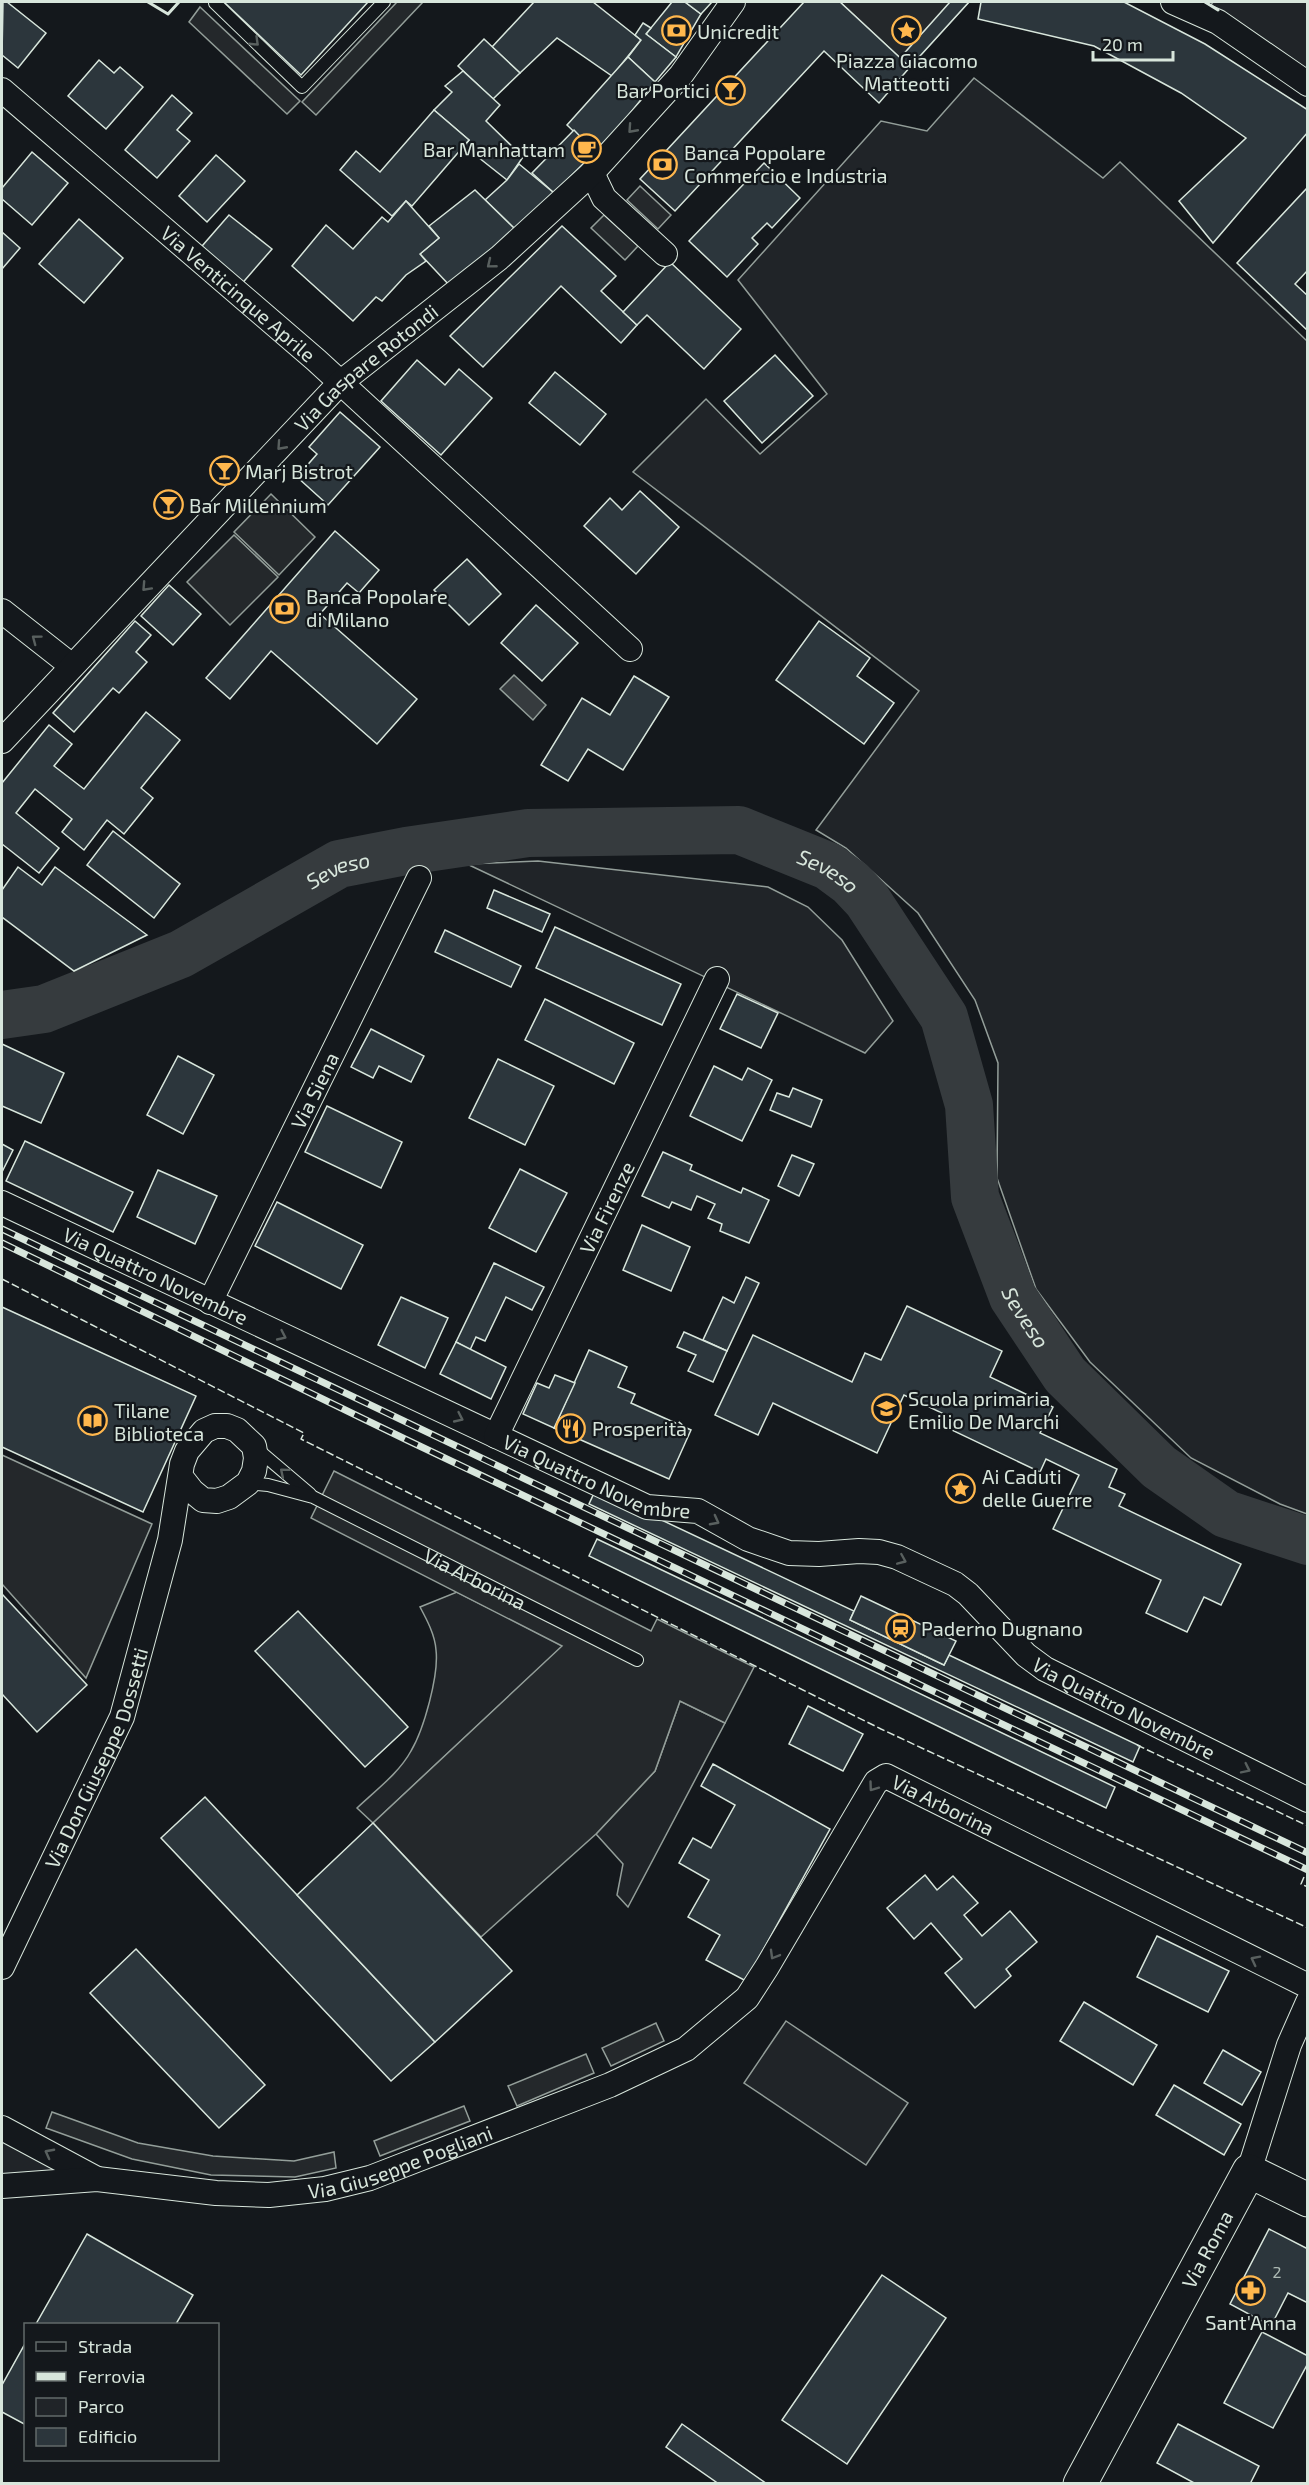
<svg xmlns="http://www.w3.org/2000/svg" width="1309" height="2485" font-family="'Exo 2',sans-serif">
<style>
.green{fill:#202428;stroke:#939e99;stroke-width:1.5}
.parking{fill:#24282b;stroke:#939e99;stroke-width:1.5}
.water{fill:#363b3e;stroke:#939e99;stroke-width:1.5}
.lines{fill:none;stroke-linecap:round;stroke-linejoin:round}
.river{stroke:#363b3e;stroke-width:48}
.building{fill:#2c363c;stroke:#d8e6dc;stroke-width:1.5}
.lane-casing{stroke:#d8e6dc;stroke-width:14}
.street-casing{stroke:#d8e6dc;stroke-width:26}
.secondary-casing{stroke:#d8e6dc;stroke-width:35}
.lane{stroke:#14181c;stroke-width:12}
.street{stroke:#14181c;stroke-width:24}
.secondary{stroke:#14181c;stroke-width:33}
.rail-casing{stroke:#d8e6dc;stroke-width:7}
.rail{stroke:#14181c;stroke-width:4.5;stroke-dasharray:14;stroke-linecap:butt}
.fence{stroke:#d8e6dc;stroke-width:1.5;stroke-dasharray:8 3;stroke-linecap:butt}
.wall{stroke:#d8e6dc;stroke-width:3}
.oneway{stroke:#59605f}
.labels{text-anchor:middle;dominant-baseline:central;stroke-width:4.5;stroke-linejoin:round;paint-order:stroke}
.number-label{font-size:16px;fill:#adbab4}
.poi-label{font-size:20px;fill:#d8e6dc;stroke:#14181c;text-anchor:start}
.street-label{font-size:20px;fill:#d8e6dc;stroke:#14181c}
.water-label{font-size:21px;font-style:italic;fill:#d8e6dc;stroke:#14181c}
</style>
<rect width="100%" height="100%" fill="#14181c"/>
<g class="green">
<polygon points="1213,2 1307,2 1307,74 1211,5"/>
<polygon points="974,78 1103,178 1120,162 1307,341 1307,1514 1280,1504 1191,1458 1090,1362 1036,1289 997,1178 998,1063 975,1000 918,913 846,848 816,830 919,691 633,472 706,399 760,454 827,394 738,280 881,121 927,131"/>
<polygon points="538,861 768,887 808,907 842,940 893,1021 865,1053 467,864"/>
<path d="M457 1592 563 1646 373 1823 357 1808C376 1790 399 1773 411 1751 424 1729 439 1675 436 1650 435 1635 427 1620 420 1607Z"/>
<polygon points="680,1701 725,1723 628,1907 617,1895 623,1864 596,1834 655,1771"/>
<polygon points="786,2021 908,2103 866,2165 744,2083"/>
<polygon points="2,2140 54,2166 52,2176 2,2175"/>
</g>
<g class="parking">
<polygon points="397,2 423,2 316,115 302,102"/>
<polygon points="840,2 969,2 910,67"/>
<polygon points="200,7 300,101 287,114 189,22"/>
<polygon points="640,186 671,215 658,229 627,200"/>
<polygon points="604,215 638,246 625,260 591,228"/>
<polygon points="271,494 315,537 279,575 234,532"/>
<polygon points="234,535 278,577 230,625 187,582"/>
<polygon points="2,1455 152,1524 86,1678 2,1584"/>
<polygon points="334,1471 651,1631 657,1619 754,1667 725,1723 680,1701 655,1771 596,1834 481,1937 373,1823 562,1646 311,1518"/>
<polygon points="656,2023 664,2041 611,2066 602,2048"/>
<polygon points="586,2054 594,2073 517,2106 508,2086"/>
<polygon points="464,2106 470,2121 380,2156 374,2141"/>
<polygon points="52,2112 138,2143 213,2156 294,2161 334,2152 336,2168 295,2177 211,2175 132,2159 46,2128"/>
</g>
<polygon class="water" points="514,675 546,705 533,720 500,689"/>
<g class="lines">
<path class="river" id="s1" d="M2 1015 44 1009 181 954 339 864 406 851 528 833 739 830 828 866 851 883 867 900 944 1017 969 1105 975 1197 1013 1297 1065 1375 1159 1467 1226 1514 1308 1541"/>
</g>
<g class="building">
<polygon points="3,2 7,2 46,33 18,68 2,55"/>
<polygon points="227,2 368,2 301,75 225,3"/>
<polygon points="534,2 593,2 641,40 612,76 557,38 520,73 492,47"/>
<polygon points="672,2 685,2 701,14 676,57 646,34"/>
<polygon points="685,2 712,2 701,14"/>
<polygon points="804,2 840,2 910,67 879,103 824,51 675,211 640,179"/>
<polygon points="950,2 969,2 910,67 900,58"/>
<polygon points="981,2 1124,2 1205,44 1308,110 1308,132 1213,243 1179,201 1246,138 1181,93 1094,46 978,19"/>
<polygon points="643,23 651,28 646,34 676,57 655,82 628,57 641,40 635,35"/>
<polygon points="484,39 520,73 493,99 458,66"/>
<polygon points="628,57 655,82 624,121 595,152 567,125"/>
<polygon points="99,60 114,73 120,67 143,87 106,129 68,96"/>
<polygon points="463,71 500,105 486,121 523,157 507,180 464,146 469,140 434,110 452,92 445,86"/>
<polygon points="172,95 192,113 177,130 190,141 157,178 125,150"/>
<polygon points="434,110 469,140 412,206 406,201 392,216 340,170 356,151 380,172"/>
<polygon points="574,130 595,152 554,193 532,173"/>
<polygon points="32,152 68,183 32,225 2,199 2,188"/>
<polygon points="216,155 245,181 207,222 179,196"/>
<polygon points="764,163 800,198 772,228 767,223 752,238 758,244 727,277 689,241"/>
<polygon points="519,164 554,193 516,230 485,200 507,180"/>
<polygon points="1308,187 1308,270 1295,284 1308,296 1308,331 1237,263"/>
<polygon points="475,190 516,230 451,287 420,254 439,238 429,226"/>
<polygon points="406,201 439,238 420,254 426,261 406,275 382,301 376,297 353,321 292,266 326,225 353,249 382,217 388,222"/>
<polygon points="229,215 272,249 239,287 196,253"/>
<polygon points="79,219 123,258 84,303 39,264"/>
<polygon points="562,226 616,276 601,291 637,325 621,343 561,286 483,367 450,336"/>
<polygon points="2,232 20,248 2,269"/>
<polygon points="670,262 741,329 704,369 647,315 637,325 623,312"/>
<polygon points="775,355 813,396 762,443 724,401"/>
<polygon points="417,360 445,385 459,369 492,398 441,455 381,401"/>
<polygon points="555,372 606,414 580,445 529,403"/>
<polygon points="340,412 380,447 328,505 297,477 317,454 309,447"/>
<polygon points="640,491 679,527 636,574 584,526 610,498 622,510"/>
<polygon points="335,531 379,570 359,593 347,583 320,614 417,699 377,744 271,651 230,699 206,678"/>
<polygon points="467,559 501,594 469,625 434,590"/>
<polygon points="169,585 201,614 173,645 141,616"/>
<polygon points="536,605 578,643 542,681 501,643"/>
<polygon points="135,621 151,635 136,652 147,662 119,693 113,688 74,732 53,713"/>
<polygon points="819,621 870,658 857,676 894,703 864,744 776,680"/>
<polygon points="634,676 669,697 623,770 588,749 568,781 541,765 582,698 610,715"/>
<polygon points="146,712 180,740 141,788 153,798 124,834 107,820 84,850 62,832 72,819 35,789 16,813 59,848 39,873 2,844 2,783 49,725 72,744 54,766 84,789"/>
<polygon points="113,831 180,884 154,918 87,865"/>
<polygon points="18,867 42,885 55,867 147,935 74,971 2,917 2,890"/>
<polygon points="494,890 550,914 542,932 487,908"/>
<polygon points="555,927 681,984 662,1025 536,968"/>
<polygon points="445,930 521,966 511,987 435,952"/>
<polygon points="737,994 778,1013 761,1048 720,1029"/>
<polygon points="545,999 634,1043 614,1084 525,1040"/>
<polygon points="371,1029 424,1056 411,1082 379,1066 373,1078 351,1067"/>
<polygon points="2,1044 64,1073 41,1123 2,1106"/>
<polygon points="178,1056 214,1075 183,1134 147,1115"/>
<polygon points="498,1059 554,1086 525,1145 469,1118"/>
<polygon points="714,1066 742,1080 748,1068 772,1080 742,1141 690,1116"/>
<polygon points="793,1088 822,1100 811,1127 770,1110 777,1093 789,1097"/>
<polygon points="327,1106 402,1142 381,1188 305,1152"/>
<polygon points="25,1141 133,1192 113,1232 6,1181"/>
<polygon points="2,1144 13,1150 2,1172"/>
<polygon points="663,1152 692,1165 690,1170 741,1193 743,1188 769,1200 749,1243 720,1231 722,1224 708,1218 715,1204 697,1196 691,1210 672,1202 669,1208 642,1196"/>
<polygon points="792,1155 814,1164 799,1196 778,1186"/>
<polygon points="520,1169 567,1193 536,1252 489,1228"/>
<polygon points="158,1170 217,1196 195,1244 137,1217"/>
<polygon points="277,1202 363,1245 341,1289 255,1246"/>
<polygon points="642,1225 690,1247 671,1291 623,1270"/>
<polygon points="494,1263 544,1287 532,1310 506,1297 485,1341 476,1337 470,1350 456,1342"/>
<polygon points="746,1277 759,1283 727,1351 703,1340 723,1297 734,1303"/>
<polygon points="401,1297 448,1318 425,1368 378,1345"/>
<polygon points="907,1306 1002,1351 990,1377 1053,1407 1040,1433 1117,1469 1109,1487 1125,1494 1119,1506 1241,1564 1221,1605 1204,1597 1187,1632 1146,1613 1161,1580 1053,1529 1079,1475 1046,1459 1040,1472 937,1423 942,1413 904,1395 877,1453 773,1403 758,1435 715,1415 753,1335 852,1382 865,1353 881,1360"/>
<polygon points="2,1307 196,1396 143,1512 2,1447"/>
<polygon points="684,1332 727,1351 713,1382 688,1371 696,1355 677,1347"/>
<polygon points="456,1342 506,1367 491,1399 440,1374"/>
<polygon points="589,1350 627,1367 618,1387 635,1394 631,1403 691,1430 669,1479 554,1428"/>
<polygon points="555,1375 575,1383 554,1428 523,1414 537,1383 549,1388"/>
<polygon points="596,1489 854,1611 850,1620 944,1665 949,1655 1140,1746 1133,1762 589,1504"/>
<polygon points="597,1539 1115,1787 1106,1808 589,1556"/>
<polygon points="2,1594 87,1685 37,1732 2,1694"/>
<polygon points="861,1596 956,1641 944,1665 850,1620"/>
<polygon points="298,1611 408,1727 365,1767 255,1651"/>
<polygon points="808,1706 863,1734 843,1771 789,1744"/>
<polygon points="713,1764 830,1829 746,1981 706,1960 720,1935 688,1917 709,1880 679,1863 693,1838 711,1848 735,1805 701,1786"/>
<polygon points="205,1797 435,2042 391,2081 161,1838"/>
<polygon points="373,1823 512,1971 435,2042 297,1895"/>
<polygon points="925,1875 937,1890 953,1876 978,1903 964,1915 982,1936 1010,1911 1037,1942 1006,1969 1011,1976 975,2008 945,1973 962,1959 931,1923 914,1939 887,1908"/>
<polygon points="1157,1936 1229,1971 1208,2012 1137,1977"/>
<polygon points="136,1949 265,2085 219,2128 90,1993"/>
<polygon points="1084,2002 1157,2045 1133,2085 1060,2041"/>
<polygon points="1223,2050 1261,2072 1242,2105 1204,2083"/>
<polygon points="1174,2085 1241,2124 1224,2155 1156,2115"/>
<polygon points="1269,2229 1308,2249 1308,2303 1288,2293 1271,2326 1230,2304"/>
<polygon points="87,2234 193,2295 176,2324 36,2324"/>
<polygon points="882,2275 946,2318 847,2464 782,2420"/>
<polygon points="1262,2332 1308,2356 1308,2363 1273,2428 1224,2403"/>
<polygon points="26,2342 26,2425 2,2412 2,2385"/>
<polygon points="682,2424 767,2484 719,2484 666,2447"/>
<polygon points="1178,2424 1259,2466 1250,2484 1196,2484 1157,2463"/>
</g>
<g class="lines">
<defs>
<g id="lane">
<polyline points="217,2 215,3 302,87 384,2"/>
<polyline points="257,1449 310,1494"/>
<path id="s2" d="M248 1483 268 1485 313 1497 637 1660"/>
</g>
<g id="street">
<polyline points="1173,2 1218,22 1308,84"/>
<path id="s3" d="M2 90 316 360 630 649"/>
<polyline points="592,173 604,198 665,254"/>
<polyline points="2,611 72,666"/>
<path id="s4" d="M2 741 340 383 499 258 592 173 681 75 733 2"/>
<path id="s5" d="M2 1203 647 1507 698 1511 748 1539 789 1553 819 1554 859 1551 879 1552 897 1557 955 1584 968 1594 1026 1655 1045 1669 1308 1800"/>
<path id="s6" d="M210 1302 419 878"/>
<path id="s7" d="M496 1436 717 979"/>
<path id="s8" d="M2 1967 122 1717 170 1540 182 1464 187 1451 204 1431 215 1426H227L237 1430 254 1446 256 1458 254 1471 248 1483 229 1497 217 1501 203 1500 192 1491 181 1477"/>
<polyline points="2,2128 97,2179"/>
<polyline points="1249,2171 1289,2045 1308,2002"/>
<path id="s9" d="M2 2186 97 2179 216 2193 269 2195 325 2189 370 2178 610 2085 686 2049 747 1998 767 1967 876 1782 886 1776 1308 1986"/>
</g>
<g id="secondary">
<path id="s10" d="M1080 2484 1249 2171 1308 2200"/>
</g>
</defs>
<use href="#lane" class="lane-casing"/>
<use href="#street" class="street-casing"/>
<use href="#secondary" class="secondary-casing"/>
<use href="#lane" class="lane"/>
<use href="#street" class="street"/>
<use href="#secondary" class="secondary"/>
<defs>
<g id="rail">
<polyline points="2,1229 1308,1853"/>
<polyline points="2,1243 407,1440 1308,1870"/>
</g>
</defs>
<use href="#rail" class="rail-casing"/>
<use href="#rail" class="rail"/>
<g class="fence">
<polyline points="2,1279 304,1433 301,1439 881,1729 1308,1928"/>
<polyline points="1137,1745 1308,1826"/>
<polyline points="1304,1877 1301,1884 1308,1887"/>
</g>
<g class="wall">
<polyline points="148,2 168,14 179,2"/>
<polyline points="1205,2 1218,10"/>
</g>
</g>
<defs><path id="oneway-chevron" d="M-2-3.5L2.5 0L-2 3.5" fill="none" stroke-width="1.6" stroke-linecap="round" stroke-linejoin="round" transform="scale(1.5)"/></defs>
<g class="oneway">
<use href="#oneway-chevron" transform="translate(255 42) rotate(44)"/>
<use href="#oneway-chevron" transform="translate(632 129) rotate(132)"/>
<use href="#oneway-chevron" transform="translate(491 264) rotate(141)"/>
<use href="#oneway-chevron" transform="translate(281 446) rotate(132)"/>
<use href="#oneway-chevron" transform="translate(146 587) rotate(133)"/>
<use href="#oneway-chevron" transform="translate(36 639) rotate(-143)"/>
<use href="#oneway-chevron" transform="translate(282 1336) rotate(25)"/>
<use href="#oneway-chevron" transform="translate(459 1418) rotate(25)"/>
<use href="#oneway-chevron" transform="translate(284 1472) rotate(-140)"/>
<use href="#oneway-chevron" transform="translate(715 1521) rotate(28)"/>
<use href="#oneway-chevron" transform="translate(902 1560) rotate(23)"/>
<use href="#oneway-chevron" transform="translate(1246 1769) rotate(26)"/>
<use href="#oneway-chevron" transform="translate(873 1787) rotate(126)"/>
<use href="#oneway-chevron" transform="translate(774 1955) rotate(120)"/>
<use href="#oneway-chevron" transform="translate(1255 1960) rotate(-153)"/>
<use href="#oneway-chevron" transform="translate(49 2153) rotate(-152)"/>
</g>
<defs>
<symbol id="sight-ring" viewBox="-11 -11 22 22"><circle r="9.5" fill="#14181c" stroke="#ffb74d" stroke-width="1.5"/><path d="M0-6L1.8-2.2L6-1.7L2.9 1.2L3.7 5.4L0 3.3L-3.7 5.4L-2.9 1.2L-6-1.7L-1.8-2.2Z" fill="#ffb74d"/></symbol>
<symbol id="bank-ring" viewBox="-11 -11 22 22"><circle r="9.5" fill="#14181c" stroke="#ffb74d" stroke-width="1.5"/><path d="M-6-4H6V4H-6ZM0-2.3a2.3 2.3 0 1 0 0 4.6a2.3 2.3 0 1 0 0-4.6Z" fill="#ffb74d"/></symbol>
<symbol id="bar-ring" viewBox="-11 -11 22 22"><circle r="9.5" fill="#14181c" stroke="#ffb74d" stroke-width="1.5"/><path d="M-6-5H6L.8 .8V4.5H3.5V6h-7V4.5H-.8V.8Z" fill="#ffb74d"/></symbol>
<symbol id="cafe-ring" viewBox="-11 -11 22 22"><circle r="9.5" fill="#14181c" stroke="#ffb74d" stroke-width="1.5"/><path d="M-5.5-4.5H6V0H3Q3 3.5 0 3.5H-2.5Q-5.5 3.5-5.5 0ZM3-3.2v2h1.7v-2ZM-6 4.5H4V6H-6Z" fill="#ffb74d"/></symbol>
<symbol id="school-ring" viewBox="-11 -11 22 22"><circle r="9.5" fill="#14181c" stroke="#ffb74d" stroke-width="1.5"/><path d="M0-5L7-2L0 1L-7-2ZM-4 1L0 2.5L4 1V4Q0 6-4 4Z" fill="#ffb74d"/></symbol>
<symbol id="library-ring" viewBox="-11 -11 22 22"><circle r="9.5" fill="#14181c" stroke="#ffb74d" stroke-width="1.5"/><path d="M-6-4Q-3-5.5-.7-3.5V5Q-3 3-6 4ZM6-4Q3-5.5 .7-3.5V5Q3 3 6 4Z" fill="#ffb74d"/></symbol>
<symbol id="restaurant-ring" viewBox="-11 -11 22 22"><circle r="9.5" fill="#14181c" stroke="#ffb74d" stroke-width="1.5"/><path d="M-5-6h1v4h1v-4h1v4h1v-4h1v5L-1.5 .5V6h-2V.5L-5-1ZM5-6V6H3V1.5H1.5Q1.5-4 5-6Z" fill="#ffb74d"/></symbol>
<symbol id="station-ring" viewBox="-11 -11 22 22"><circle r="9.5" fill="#14181c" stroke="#ffb74d" stroke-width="1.5"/><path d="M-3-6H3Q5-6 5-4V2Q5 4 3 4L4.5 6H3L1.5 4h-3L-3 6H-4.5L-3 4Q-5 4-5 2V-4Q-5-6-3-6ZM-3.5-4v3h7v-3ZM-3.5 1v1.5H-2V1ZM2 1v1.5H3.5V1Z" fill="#ffb74d"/></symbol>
<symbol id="pharmacy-ring" viewBox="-11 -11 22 22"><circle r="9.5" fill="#14181c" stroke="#ffb74d" stroke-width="1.5"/><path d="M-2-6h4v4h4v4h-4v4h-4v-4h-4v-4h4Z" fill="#ffb74d"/></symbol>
</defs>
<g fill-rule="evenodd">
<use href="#sight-ring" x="890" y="14" width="33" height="33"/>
<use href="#bank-ring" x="660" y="14" width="33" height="33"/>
<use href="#bar-ring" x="714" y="74" width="33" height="33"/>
<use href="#cafe-ring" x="570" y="132" width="33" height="33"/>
<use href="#bank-ring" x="646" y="148" width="33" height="33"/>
<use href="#bar-ring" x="208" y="454" width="33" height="33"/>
<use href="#bar-ring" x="152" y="488" width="33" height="33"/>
<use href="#bank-ring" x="268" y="592" width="33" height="33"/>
<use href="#school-ring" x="870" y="1392" width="33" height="33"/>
<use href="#library-ring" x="76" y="1404" width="33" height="33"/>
<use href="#restaurant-ring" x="554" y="1412" width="33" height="33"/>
<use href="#sight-ring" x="944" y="1472" width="33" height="33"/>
<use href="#station-ring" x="884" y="1612" width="33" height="33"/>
<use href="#pharmacy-ring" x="1234" y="2274" width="33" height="33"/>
</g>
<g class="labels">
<g class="number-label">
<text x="1277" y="2271">2</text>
</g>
<g class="poi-label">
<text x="697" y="31">Unicredit</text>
<text x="907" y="60" text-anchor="middle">Piazza Giacomo<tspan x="907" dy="23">Matteotti</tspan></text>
<text x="710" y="90" text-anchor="end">Bar Portici</text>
<text x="565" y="149" text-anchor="end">Bar Manhattam</text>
<text x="684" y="152">Banca Popolare<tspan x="684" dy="23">Commercio e Industria</tspan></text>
<text x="245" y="471">Marj Bistrot</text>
<text x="189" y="505">Bar Millennium</text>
<text x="306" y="596">Banca Popolare<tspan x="306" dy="23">di Milano</tspan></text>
<text x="908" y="1398">Scuola primaria<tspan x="908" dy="23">Emilio De Marchi</tspan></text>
<text x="114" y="1410">Tilane<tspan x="114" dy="23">Biblioteca</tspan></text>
<text x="592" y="1428">Prosperità</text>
<text x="982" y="1476">Ai Caduti<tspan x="982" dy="23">delle Guerre</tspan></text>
<text x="921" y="1628">Paderno Dugnano</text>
<text x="1251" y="2322" text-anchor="middle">Sant'Anna</text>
</g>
<g class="street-label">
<text stroke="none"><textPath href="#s3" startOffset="312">Via Venticinque Aprile</textPath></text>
<text stroke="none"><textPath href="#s4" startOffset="522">Via Gaspare Rotondi</textPath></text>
<text stroke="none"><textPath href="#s6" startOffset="236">Via Siena</textPath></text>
<text stroke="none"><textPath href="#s7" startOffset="254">Via Firenze</textPath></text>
<text stroke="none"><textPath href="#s5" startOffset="170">Via Quattro Novembre</textPath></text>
<text stroke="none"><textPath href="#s5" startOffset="656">Via Quattro Novembre</textPath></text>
<text stroke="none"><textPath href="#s2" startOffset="248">Via Arborina</textPath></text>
<text stroke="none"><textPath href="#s5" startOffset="1250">Via Quattro Novembre</textPath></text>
<text stroke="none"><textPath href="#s8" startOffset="230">Via Don Giuseppe Dossetti</textPath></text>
<text stroke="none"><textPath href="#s9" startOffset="1119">Via Arborina</textPath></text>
<text stroke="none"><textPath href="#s9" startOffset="404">Via Giuseppe Pogliani</textPath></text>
<text stroke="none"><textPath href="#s10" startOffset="267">Via Roma</textPath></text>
</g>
<g class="water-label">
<text stroke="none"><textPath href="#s1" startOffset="369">Seveso</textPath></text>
<text stroke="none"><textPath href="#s1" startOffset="873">Seveso</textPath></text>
<text stroke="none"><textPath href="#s1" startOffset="1377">Seveso</textPath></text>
</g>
</g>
<rect width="1309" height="2485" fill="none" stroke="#d8e6dc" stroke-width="6"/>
<rect x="24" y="2323" width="195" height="138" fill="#14181c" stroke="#626a69" stroke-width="1.5"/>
<rect x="36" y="2342" width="30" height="9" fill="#14181c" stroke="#626a69" stroke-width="1.5"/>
<text x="78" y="2353" font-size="18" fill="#d8e6dc">Strada</text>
<rect x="36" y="2372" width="30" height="9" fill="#d8e6dc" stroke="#626a69" stroke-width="1.5"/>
<text x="78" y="2383" font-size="18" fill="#d8e6dc">Ferrovia</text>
<rect x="36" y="2398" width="30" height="18" fill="#202428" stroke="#626a69" stroke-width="1.5"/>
<text x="78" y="2413" font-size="18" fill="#d8e6dc">Parco</text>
<rect x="36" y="2428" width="30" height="18" fill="#2c363c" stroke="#626a69" stroke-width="1.5"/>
<text x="78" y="2443" font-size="18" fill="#d8e6dc">Edificio</text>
<path d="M1093 51v9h80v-9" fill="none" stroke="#d8e6dc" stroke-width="3"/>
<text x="1102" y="51" font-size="18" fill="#d8e6dc" stroke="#14181c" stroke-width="4.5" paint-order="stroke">20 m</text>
</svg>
